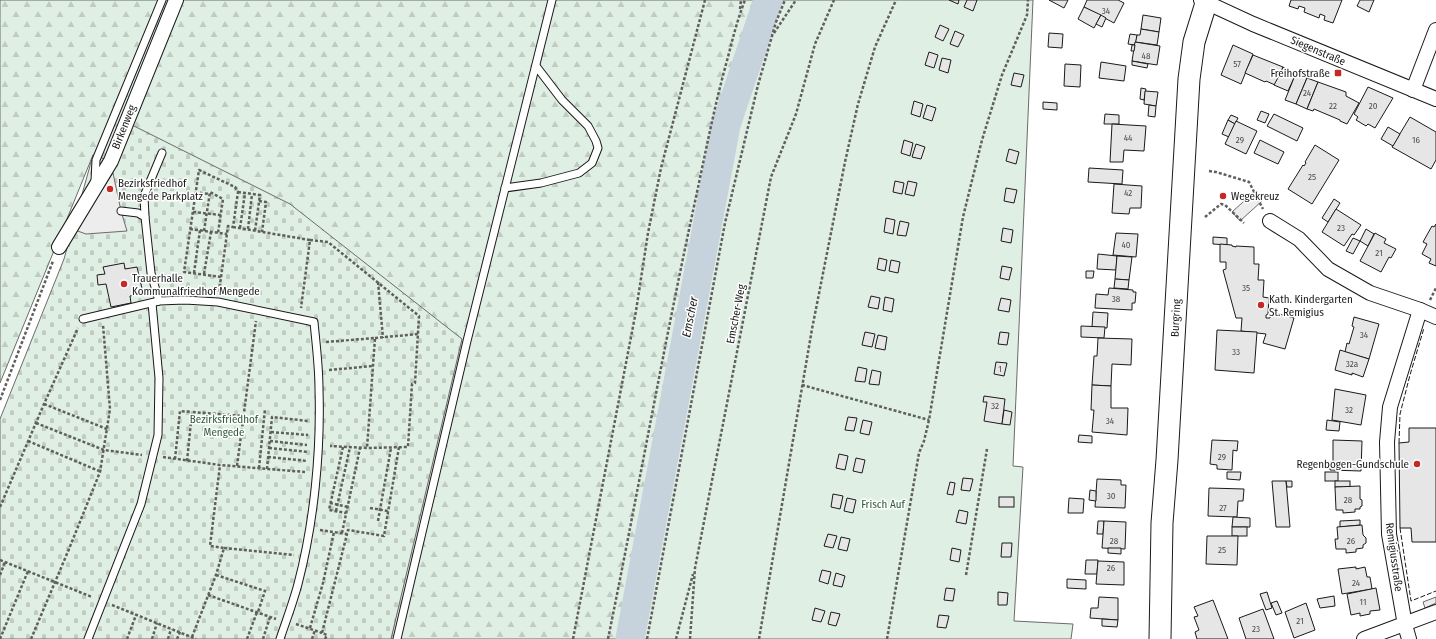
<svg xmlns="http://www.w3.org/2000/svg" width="1436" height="639" font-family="'Fira Sans Condensed',sans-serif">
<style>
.green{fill:#e0efe3;stroke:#6a6a6a}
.forest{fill:url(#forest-firs);stroke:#6a6a6a}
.cemetery{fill:url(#cemetery-stones);stroke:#6a6a6a}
.parking{fill:#ededed;stroke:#6a6a6a}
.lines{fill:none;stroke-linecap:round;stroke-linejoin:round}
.river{stroke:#c6d2dc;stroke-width:29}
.building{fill:#e6e6e6;stroke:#1a1a1a}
.lane-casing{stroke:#1a1a1a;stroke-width:9}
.street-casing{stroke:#1a1a1a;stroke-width:16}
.secondary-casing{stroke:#1a1a1a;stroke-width:23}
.path{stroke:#5f5f5f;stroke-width:2.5;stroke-dasharray:3 2;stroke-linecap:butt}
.lane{stroke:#fff;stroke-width:7}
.street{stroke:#fff;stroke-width:14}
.secondary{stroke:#fff;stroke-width:21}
.fence{stroke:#1a1a1a;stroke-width:1;stroke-dasharray:5 2;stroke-linecap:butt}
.poi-dot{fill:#c62828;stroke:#fff;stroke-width:1.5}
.labels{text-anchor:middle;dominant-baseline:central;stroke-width:3;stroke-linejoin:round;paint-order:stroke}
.number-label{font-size:9px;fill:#4d4d4d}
.street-label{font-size:11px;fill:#1a1a1a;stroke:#fff}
.poi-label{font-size:11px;fill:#1a1a1a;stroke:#fff;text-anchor:start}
.park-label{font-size:11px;fill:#2b5a34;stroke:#fff}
.water-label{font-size:12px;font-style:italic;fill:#1a1a1a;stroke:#fff}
</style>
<defs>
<pattern id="forest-firs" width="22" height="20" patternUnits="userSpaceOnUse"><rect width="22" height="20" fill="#e0efe3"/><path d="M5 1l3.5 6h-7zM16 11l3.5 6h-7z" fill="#c0ccc2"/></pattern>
<pattern id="cemetery-stones" width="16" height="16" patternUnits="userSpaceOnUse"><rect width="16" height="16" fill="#e0efe3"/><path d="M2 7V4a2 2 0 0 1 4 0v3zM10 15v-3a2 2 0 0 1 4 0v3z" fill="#c0ccc2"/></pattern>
</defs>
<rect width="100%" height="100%" fill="#fff"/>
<polygon class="green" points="776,0 1033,0 1013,466 1023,467 1014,621 1073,624 1071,639 630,639 726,125 751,52"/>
<polygon class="forest" points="0,0 768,0 726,125 630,639 391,639 403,584 111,161 93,155 0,383"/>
<polygon class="cemetery" points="126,122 290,204 462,339 391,639 0,639 0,419 64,259 93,155 111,161"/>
<g class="parking">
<polygon points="113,173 121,211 127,231 86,234 75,230"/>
<polygon points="1254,192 1262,201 1240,221 1232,212"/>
<polygon points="1436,597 1436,603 1425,608 1423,602"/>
</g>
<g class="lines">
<polyline class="river" points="630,639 726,125 768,0"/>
</g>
<g class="building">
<polygon points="949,0 959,0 958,4"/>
<polygon points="967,0 977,0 973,11 964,7"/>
<polygon points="1049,0 1068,0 1064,8"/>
<polygon points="1087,0 1118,0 1124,3 1114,23 1084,7"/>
<polygon points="1291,0 1342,0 1333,23 1324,20 1325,16 1320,14 1319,18 1304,12 1305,8 1299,6 1298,9 1289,6"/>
<polygon points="1360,0 1374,0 1369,12 1357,6"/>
<polygon points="1084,7 1101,15 1094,28 1078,19"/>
<polygon points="1101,15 1106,18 1102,27 1096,24"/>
<polygon points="1143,15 1161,18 1159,32 1141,29"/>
<polygon points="940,25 949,29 943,41 935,37"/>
<polygon points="1141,29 1159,32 1157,45 1135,42 1137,35 1140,35"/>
<polygon points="955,31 964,35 958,47 950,44"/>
<polygon points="1049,33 1063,34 1062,48 1048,47"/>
<polygon points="1130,34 1137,35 1135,45 1128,44"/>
<polygon points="1135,42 1160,46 1157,65 1132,61"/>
<polygon points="1132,45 1135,45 1134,51 1131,51"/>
<polygon points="1233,45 1253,54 1241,84 1221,75"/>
<polygon points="929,52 938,55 934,68 925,65"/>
<polygon points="1253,55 1283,67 1275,85 1266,81 1265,82 1245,73"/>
<polygon points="942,58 951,60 948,73 939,70"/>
<polygon points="1132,61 1148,64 1147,68 1132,65"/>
<polygon points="1101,62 1126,66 1124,81 1099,78"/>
<polygon points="1065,64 1081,65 1080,87 1064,86"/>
<polygon points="1283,67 1286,69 1284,74 1281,72"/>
<polygon points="1281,72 1294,78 1288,91 1274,85"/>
<polygon points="1014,73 1024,75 1021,87 1011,85"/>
<polygon points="1296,73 1307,78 1296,104 1285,100"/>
<polygon points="1307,78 1318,82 1307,109 1296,104"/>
<polygon points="1318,82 1346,92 1346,96 1359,103 1347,124 1340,121 1340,120 1314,109 1313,111 1307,109"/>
<polygon points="1368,87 1393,98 1375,128 1368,124 1366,126 1356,120 1358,117 1354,114"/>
<polygon points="1141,88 1146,89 1144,100 1140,99"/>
<polygon points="1145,91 1158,92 1156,106 1144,104"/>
<polygon points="914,101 923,104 920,117 911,114"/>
<polygon points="1043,102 1057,103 1057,110 1043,109"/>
<polygon points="927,105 936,108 932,121 923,118"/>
<polygon points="1149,105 1156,106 1155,117 1148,116"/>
<polygon points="1261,111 1269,114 1265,123 1257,120"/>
<polygon points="1105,114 1119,115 1119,124 1104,124"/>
<polygon points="1274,114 1303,128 1297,141 1267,126"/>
<polygon points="1231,115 1238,118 1235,124 1228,120"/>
<polygon points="1410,117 1436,132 1436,160 1431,169 1392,147"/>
<polygon points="1228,120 1235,124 1229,137 1222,134"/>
<polygon points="1236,121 1257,131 1246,154 1225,144"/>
<polygon points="1112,124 1146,126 1144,151 1124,150 1123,162 1110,162"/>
<polygon points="1388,127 1400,134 1393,146 1381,139"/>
<polygon points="904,140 913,143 910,156 901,153"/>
<polygon points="1260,140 1284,152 1278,164 1254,153"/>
<polygon points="916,144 925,147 921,159 912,157"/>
<polygon points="1315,145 1339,160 1312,204 1288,189 1303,165 1304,166 1306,163 1305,162"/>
<polygon points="1009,149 1019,152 1016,164 1006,161"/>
<polygon points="1089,168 1123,170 1122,184 1088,182"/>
<polygon points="895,181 904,183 902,194 893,192"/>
<polygon points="908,181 917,183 914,196 905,194"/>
<polygon points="1114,184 1142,186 1141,208 1130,208 1129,214 1112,213"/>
<polygon points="1006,188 1017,190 1014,203 1004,201"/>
<polygon points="1334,199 1340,203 1328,222 1322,218"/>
<polygon points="1336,209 1361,225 1354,235 1352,234 1344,246 1322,232"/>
<polygon points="886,218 895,220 893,234 884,232"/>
<polygon points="900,221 909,223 906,236 897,235"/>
<polygon points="1436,224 1436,266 1429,263 1431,259 1422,254 1427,244 1423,242 1432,226 1434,227"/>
<polygon points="1003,228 1013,230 1011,243 1001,241"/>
<polygon points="1366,229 1374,234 1368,246 1360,241"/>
<polygon points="1116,233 1138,234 1136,257 1113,255"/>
<polygon points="1375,233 1386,239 1384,243 1396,249 1391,258 1389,257 1381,272 1360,261"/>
<polygon points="1213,237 1227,238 1227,245 1213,244"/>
<polygon points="1353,238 1360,241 1353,254 1346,251"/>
<polygon points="1220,244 1232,245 1232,246 1236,247 1236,246 1254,247 1254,264 1259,264 1258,280 1264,280 1263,297 1269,298 1268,314 1266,315 1266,318 1270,318 1272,312 1294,318 1285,349 1263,343 1266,334 1241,331 1242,318 1236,318 1223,270 1226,269 1226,262 1220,262"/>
<polygon points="1098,254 1117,256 1116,270 1097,269"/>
<polygon points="1117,256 1132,257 1129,280 1115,279"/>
<polygon points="879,258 887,260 885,271 877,269"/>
<polygon points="891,260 900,262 898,273 889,271"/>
<polygon points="124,263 125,269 137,267 143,293 130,296 131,303 111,307 106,284 98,285 97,275 105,274 103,267"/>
<polygon points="1002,266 1012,268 1009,280 1000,278"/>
<polygon points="1086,271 1094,271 1093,278 1086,278"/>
<polygon points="1115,279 1129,280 1128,289 1114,288"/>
<polygon points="1109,288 1133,290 1133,292 1136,292 1135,303 1132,303 1132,310 1095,308 1096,294 1108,295"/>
<polygon points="871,296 880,298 878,309 868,307"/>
<polygon points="885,297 894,299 892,312 883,310"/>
<polygon points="1001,298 1011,300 1009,312 998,310"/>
<polygon points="1093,312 1108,313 1107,328 1092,327"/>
<polygon points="1354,317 1379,324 1369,359 1345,352 1347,343 1349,344 1354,327 1352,326"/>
<polygon points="1081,326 1105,327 1104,338 1081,337"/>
<polygon points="1217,330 1257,332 1254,373 1215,370"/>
<polygon points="865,332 875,334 872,347 862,345"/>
<polygon points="1000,332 1009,333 1007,345 998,344"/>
<polygon points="878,335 887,337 885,350 875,348"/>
<polygon points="1098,338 1132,339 1131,365 1112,364 1111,386 1092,385 1094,356 1097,356"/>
<polygon points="1340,350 1369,359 1363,377 1352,373 1352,375 1335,370"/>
<polygon points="996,362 1007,363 1004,376 994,374"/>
<polygon points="858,367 867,369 865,382 855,381"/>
<polygon points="872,370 881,372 879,385 869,384"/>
<polygon points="1092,385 1111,386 1111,408 1128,408 1127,435 1092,432 1094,410 1091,410"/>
<polygon points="1335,389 1366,395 1361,425 1332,420"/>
<polygon points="984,396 1005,399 1002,424 984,421 987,402 983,402"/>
<polygon points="1004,410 1012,412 1010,425 1002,424"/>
<polygon points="848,417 857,418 854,431 845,430"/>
<polygon points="863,420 872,422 869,435 860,433"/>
<polygon points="1327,420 1340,422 1339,431 1326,430"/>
<polygon points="1409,428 1436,428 1436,542 1412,542 1411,528 1400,528 1399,443 1409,442"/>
<polygon points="1079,435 1092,436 1092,443 1078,442"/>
<polygon points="1212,440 1238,441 1237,451 1233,450 1232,470 1217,469 1217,465 1210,464"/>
<polygon points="1333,440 1362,441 1361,471 1330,470 1330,462 1333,462"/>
<polygon points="839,454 848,456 845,470 836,468"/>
<polygon points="856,458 865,460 862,473 853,471"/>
<polygon points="1227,472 1241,472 1240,480 1227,479"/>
<rect x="1325" y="472" width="13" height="9"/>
<polygon points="963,478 973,479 970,491 961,490"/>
<polygon points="1097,479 1121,480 1121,485 1126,485 1125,508 1095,507"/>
<polygon points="1272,481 1286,481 1290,527 1276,527"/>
<polygon points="1286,481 1292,481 1292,487 1287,487"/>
<rect x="1335" y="481" width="15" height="6"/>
<polygon points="950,482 955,483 953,495 947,494"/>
<polygon points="1360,486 1360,499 1362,500 1362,506 1360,507 1360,509 1355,509 1355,512 1343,513 1343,510 1336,510 1335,487"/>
<polygon points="1209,488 1244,489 1243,501 1238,501 1237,517 1208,516"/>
<polygon points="1090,490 1096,491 1096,501 1089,500"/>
<polygon points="833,494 843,496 840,509 831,507"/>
<rect x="999" y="497" width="15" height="10"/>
<polygon points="847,498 856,500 853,513 844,511"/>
<polygon points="1069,498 1084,499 1083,513 1068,513"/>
<polygon points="959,510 968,512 966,524 956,522"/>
<polygon points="1233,517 1250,518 1250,527 1232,527"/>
<polygon points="1360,520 1360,525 1340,527 1340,521"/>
<polygon points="1098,521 1104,521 1103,534 1097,534"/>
<polygon points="1104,521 1126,522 1125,549 1102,548"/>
<polygon points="1362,525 1363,535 1366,538 1366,543 1363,545 1363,548 1356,549 1356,552 1346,553 1346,549 1336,549 1335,539 1338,539 1337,527"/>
<rect x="1232" y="527" width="15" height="9"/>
<polygon points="828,534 837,536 833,548 824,546"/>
<polygon points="1207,536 1238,536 1237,565 1206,564"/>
<polygon points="841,537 850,539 847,551 838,549"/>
<polygon points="1002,543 1012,543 1011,557 1001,557"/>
<polygon points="952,548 961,550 959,562 950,560"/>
<polygon points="1108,548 1121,548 1121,554 1108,553"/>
<polygon points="1086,560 1098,560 1097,574 1085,574"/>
<polygon points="1098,561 1124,562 1124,585 1096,584"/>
<polygon points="1356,567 1356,569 1365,567 1367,577 1370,577 1372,589 1342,594 1338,569"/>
<polygon points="822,570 831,572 828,584 819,581"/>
<polygon points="836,573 845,576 842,587 833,585"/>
<polygon points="1067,579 1086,580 1086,589 1067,588"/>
<polygon points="946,588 955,589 953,601 944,600"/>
<polygon points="1376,588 1380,610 1370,611 1370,614 1360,616 1360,613 1351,615 1347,594"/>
<polygon points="998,592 1008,593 1007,605 998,605"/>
<polygon points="1267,592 1272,608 1266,610 1260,594"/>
<polygon points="1334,596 1335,606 1320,608 1317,599"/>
<polygon points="1099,597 1118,598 1118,620 1090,618 1091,608 1098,608"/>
<polygon points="1213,600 1228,639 1197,639 1195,632 1199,630 1194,617 1198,616 1194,607"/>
<polygon points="1277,601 1282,613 1276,615 1271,603"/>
<polygon points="1306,603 1315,630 1294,638 1285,612"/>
<polygon points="815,608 825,611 821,622 812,620"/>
<polygon points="1263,609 1274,639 1246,639 1239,618"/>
<polygon points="831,612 840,614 836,626 828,624"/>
<polygon points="939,615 949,616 946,628 937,627"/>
<polygon points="1102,619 1118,620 1117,627 1102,626"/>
</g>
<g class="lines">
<defs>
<g id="lane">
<polyline points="95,181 96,160 162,0"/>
<polyline points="505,188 541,183 579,173 592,163 598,148 596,141 588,126 562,100 536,66"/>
<polyline points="121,211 138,213 145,217 151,273 159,301"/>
<polyline points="145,217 144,196 162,153"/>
<path d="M83 319 159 301 185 300 218 302 314 322C316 344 319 366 319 389 321 452 314 523 298 584 293 603 286 621 280 639"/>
<polyline points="88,639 141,504 158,435 159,378 152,303"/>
<polyline points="397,639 467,341 552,0"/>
</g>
<g id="street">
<polyline points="1201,0 1253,24 1436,99"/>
<polyline points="1413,90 1436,30"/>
<polyline points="1270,221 1299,239 1328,269 1370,293 1420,310 1436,317"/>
<polyline points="59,247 111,161 176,0"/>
<polyline points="1364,639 1436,612"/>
<polyline points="1409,639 1405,625 1389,534 1387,442 1390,407 1420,310"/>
</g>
<polyline id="secondary" points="1160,639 1162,523 1167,460 1189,79 1194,42 1207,0"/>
</defs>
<use href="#lane" class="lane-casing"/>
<use href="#street" class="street-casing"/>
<use href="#secondary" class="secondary-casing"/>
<g class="path">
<polyline points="740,9 741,0"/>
<polyline points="774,33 796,0"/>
<polyline points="1209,171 1216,172 1249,182 1263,209"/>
<polyline points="195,192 209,194"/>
<polyline points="238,192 260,195 255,231"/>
<polyline points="259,201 266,202 262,232"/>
<polyline points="193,212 221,215"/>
<polyline points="1205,217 1221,204 1225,205 1244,223"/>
<polyline points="233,227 310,240 301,308"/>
<polyline points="240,228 245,193"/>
<polyline points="190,229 227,234"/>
<polyline points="248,229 252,194"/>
<polyline points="204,231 210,192 223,199 218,233"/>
<polyline points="310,240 328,242 419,316 415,383 412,384 408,447 367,448 330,446"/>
<polyline points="194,273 200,230"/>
<polyline points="204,274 211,232"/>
<polyline points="378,282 383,338"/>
<polyline points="219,292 228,226 233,227 238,192 235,187 199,170 184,272 221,277"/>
<polyline points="1430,300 1436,288"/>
<polyline points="375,338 418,334"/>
<polyline points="326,342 375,338 367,448"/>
<polyline points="329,370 373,366"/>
<polyline points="802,385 929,420"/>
<polyline points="0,400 53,261"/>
<polyline points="44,404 107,429"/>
<polyline points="36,423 104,450 142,455"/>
<polyline points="271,432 308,435"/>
<polyline points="28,441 99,471"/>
<polyline points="270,441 307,445"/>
<polyline points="343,447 329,510 346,513"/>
<polyline points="269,448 308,452"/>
<polyline points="163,457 220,465 305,472"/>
<polyline points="268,457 307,461"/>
<polyline points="175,459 180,411 192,412"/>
<polyline points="187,461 192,412 243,416"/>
<polyline points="237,466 256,321"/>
<polyline points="259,468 265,409"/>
<polyline points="267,469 272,417 308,421"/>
<polyline points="330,503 348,507"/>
<polyline points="0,507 44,404 78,328"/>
<polyline points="370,508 388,511"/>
<polyline points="336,511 350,447"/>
<polyline points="378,521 391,448"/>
<polyline points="320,530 347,534 348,530 384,536 399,447"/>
<polyline points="342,533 360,448"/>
<polyline points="224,548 294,555"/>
<polyline points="0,560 92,597"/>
<polyline points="0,575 5,562"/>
<polyline points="216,575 265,591 258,612"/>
<polyline points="966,575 987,449"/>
<polyline points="208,595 276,619"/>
<polyline points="112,605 196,639"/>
<polyline points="296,624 322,633"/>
<polyline points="310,628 323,583 334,532"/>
<polyline points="192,637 216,575 224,548 210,546 220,465"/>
<polyline points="0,639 28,571"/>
<polyline points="31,639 69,549 100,472 110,409 103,325"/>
<polyline points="127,639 136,615"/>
<polyline points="152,639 157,623"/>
<polyline points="168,639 171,629"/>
<polyline points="177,639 180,632"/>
<polyline points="247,639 257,612"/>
<polyline points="263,639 270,617"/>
<polyline points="312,639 315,630"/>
<polyline points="325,639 327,635 322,633 347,534"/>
<polyline points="573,639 636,311 648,233 661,168 705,0"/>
<path d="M608 639C638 492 664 344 696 197 706 150 715 103 728 57 733 37 738 18 745 0"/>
<polyline points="647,639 725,223 758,85 776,22 785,0"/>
<polyline points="676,639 693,574"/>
<polyline points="690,639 695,568 771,177 796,114 815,44 834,0"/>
<polyline points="759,639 812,329 845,162 858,104 875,47 896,0"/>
<polyline points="887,639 919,453 924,441 929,420 963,217 982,140 1002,75 1027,15 1028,0"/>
</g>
<use href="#lane" class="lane"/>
<use href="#street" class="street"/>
<use href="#secondary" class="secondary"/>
<g class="fence">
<polyline points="1399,443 1400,414 1410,375 1424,328"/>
<polyline points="1400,528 1411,601 1436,591"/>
</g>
</g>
<g class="poi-dot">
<rect x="1334" y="69" width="8" height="8" rx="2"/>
<circle cx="110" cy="189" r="4"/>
<circle cx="1223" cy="196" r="4"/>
<circle cx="124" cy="284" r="4"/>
<circle cx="1261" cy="305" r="4"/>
<circle cx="1417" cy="464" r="4"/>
</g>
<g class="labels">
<g class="number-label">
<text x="1106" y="11">34</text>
<text x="1146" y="56">48</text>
<text x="1237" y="64">57</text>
<text x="1307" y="93">24</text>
<text x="1333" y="106">22</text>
<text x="1373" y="106">20</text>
<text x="1128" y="138">44</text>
<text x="1240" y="140">29</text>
<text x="1416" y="140">16</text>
<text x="1312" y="177">25</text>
<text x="1128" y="193">42</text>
<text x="1341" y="228">23</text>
<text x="1126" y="245">40</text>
<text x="1379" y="253">21</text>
<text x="1246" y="288">35</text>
<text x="1116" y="299">38</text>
<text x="1364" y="335">34</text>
<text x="1236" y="352">33</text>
<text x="1352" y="364">32a</text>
<text x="1000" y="369">1</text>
<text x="995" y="406">32</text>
<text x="1349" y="410">32</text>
<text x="1110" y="421">34</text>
<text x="1222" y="457">29</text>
<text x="1111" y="496">30</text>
<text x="1348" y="500">28</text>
<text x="1223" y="508">27</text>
<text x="1114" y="541">28</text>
<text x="1351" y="541">26</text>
<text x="1222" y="550">25</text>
<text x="1111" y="568">26</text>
<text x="1356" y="583">24</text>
<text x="1363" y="602">11</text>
<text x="1300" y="621">21</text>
<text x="1256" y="629">23</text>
</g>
<g class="street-label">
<text transform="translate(1318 51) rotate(23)">Siegenstraße</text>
<text transform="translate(124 127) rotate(-68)">Birkenweg</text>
<text transform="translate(736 314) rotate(-79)">Emscher-Weg</text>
<text transform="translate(1176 318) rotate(-87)">Burgring</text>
<text transform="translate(1394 557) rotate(82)">Remigiusstraße</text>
</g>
<g class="poi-label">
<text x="1330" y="73" text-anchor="end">Freihofstraße</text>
<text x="118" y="183">Bezirksfriedhof<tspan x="118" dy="13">Mengede Parkplatz</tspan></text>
<text x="1231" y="196">Wegekreuz</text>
<text x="132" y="278">Trauerhalle<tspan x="132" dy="13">Kommunalfriedhof Mengede</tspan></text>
<text x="1269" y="299">Kath. Kindergarten<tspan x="1269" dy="13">St. Remigius</tspan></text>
<text x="1409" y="464" text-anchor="end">Regenbogen-Gundschule</text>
</g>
<g class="park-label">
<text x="224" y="419">Bezirksfriedhof<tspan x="224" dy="13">Mengede</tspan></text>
<text x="883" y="504">Frisch Auf</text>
</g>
<g class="water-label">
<text transform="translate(690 317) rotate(-79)">Emscher</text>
</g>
</g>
</svg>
